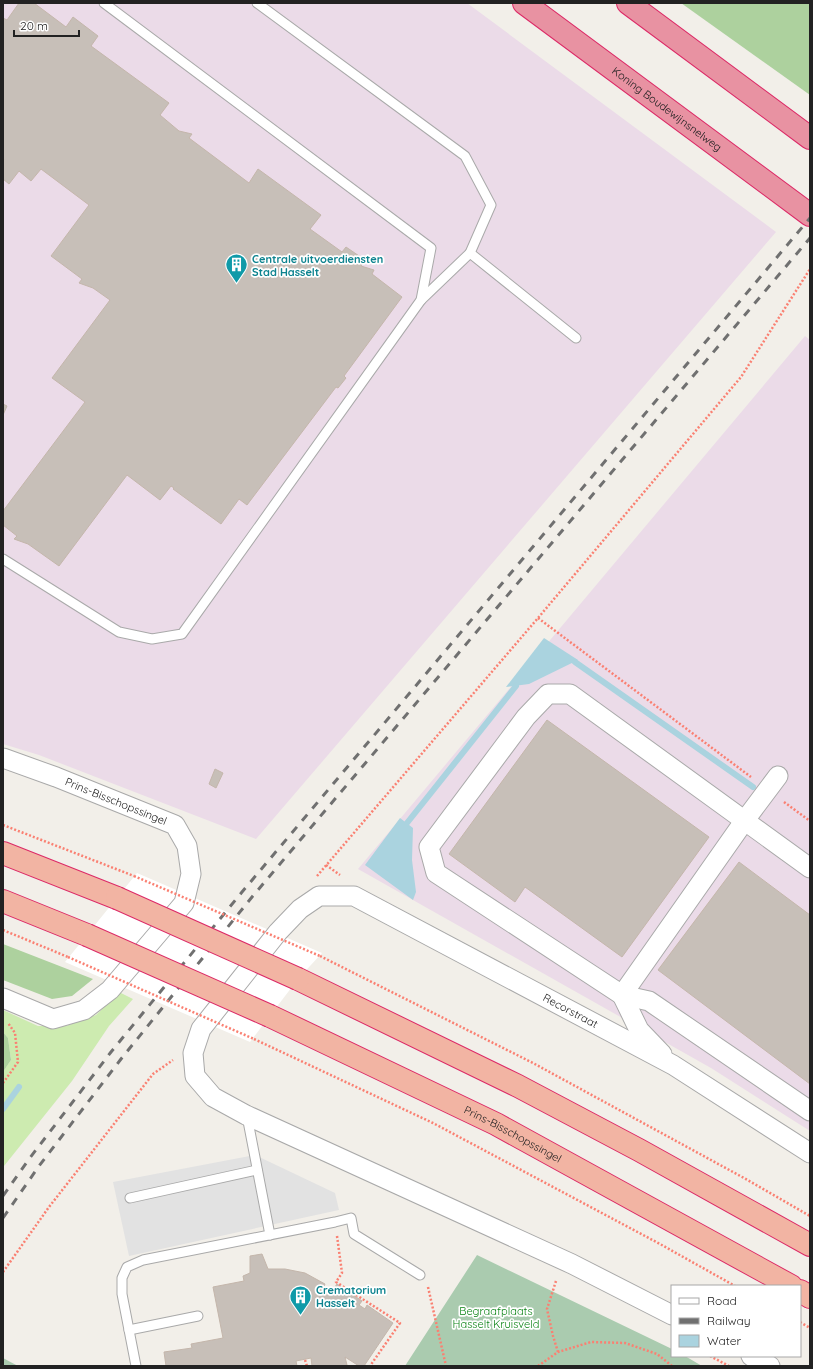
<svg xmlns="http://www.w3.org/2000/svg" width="813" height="1369" font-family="Quicksand,sans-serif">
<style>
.industrial{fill:#ebdbe8}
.grass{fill:#cdebb0}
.forest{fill:#add19e}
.cemetery{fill:#aacbaf}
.parking{fill:#e2e2e2}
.water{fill:#aad3df}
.pier{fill:#fff}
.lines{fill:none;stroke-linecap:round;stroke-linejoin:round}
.stream{stroke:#aad3df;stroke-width:6}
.building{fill:#c7bfb8;stroke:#c4b6ab}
.service-casing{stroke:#a9a9a9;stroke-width:11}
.minor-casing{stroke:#a9a9a9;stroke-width:21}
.trunk-casing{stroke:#dc2a67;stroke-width:24}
.motorway-casing{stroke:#dc2a67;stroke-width:24}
.path{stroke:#fa8072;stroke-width:2.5;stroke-dasharray:2 2;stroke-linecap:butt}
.service{stroke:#fff;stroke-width:9}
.minor{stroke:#fff;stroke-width:19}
.trunk{stroke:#f2b4a3;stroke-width:22}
.motorway{stroke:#e892a2;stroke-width:22}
.rail{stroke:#707070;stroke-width:3;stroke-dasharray:8 8;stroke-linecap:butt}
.trunk-bridge-casing{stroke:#dc2a67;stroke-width:24;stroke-linecap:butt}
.path-bridge{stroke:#fa8072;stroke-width:2.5;stroke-dasharray:2 2;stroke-linecap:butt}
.trunk-bridge{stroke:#f2b4a3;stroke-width:22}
.labels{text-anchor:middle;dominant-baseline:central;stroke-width:3.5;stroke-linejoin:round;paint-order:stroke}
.street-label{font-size:11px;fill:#222;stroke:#fff}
.culture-label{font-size:11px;font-weight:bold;fill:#0d838f;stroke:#fff;text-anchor:start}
.park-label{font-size:11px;fill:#0c8416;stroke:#fff}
</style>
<rect width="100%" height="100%" fill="#f2efe9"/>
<g class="industrial">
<polygon points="3,3 467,3 776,232 256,839 39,755 3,744"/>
<polygon points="805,336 810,340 810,1131 711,1068 358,869"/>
</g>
<polygon class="grass" points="119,992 133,999 109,1026 72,1081 4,1166 3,1166 3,1072 11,1060 8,1038 3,1032 3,1010 38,1026 66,1026 96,1015"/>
<g class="forest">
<polygon points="681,3 810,3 810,95"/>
<polygon points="3,944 93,979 72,996 52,999 3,980"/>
<polygon points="3,1032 8,1038 11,1060 3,1072"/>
</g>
<g class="cemetery">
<polygon points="477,1255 672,1349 672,1356 685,1356 702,1366 405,1366"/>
<polygon points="3,1358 18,1366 3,1366"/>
</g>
<polygon class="parking" points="255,1155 335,1193 339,1210 129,1256 113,1182"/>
<g class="water">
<polygon points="544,638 578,660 529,684 506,687"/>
<polygon points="400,818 413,828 412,860 416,892 413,900 365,865"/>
</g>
<polygon class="pier" points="137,873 322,953 298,979 250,1042 65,962"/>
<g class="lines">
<g class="stream">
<polyline points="575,662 753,787"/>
<polyline points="407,823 516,686"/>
<polyline points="3,1109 19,1087"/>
</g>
</g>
<g class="building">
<polygon points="19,3 34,3 66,27 73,17 98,36 91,46 169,103 160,115 179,131 192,134 189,138 249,183 258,169 321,215 310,229 342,252 346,247 365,260 361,266 374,270 372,274 402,297 344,376 346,378 338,388 336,387 247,505 239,499 221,524 173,489 174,488 171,486 160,500 127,475 59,566 28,544 14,539 17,536 3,525 3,511 85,402 52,378 110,300 93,288 79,283 82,279 51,256 89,205 41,169 31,181 19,171 9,184 3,179 3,161 4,159 3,159 3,18 7,20"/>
<polygon points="3,404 7,406 3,415"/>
<polygon points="547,720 709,837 622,957 525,887 515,902 449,854"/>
<polygon points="215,769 223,773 216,788 209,784"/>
<polygon points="739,862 810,915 810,1084 658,970"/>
<polygon points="262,1254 268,1269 285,1269 305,1273 325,1284 322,1290 330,1294 337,1284 362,1301 359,1305 365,1309 367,1305 393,1323 364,1366 359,1366 345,1357 347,1365 344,1366 312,1366 311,1358 296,1361 297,1366 166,1366 164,1352 192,1348 191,1344 223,1338 213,1287 244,1281 243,1276 250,1273 250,1256"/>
</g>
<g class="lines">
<defs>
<g id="service">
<polyline points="257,3 465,156 491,205 470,253 421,300"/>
<polyline points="470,253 576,338"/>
<polyline points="3,559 119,632 152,639 182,634 421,300 431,248 104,3"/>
<polyline points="247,1116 270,1235"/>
<polyline points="130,1198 257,1170"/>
<polyline points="129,1330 198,1316"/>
<polyline points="136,1366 122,1294 122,1278 127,1267 143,1260 335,1222 351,1218 354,1234 420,1275"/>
</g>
<g id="minor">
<path id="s1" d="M3 758 56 777 175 825 187 846 191 874 184 903 110 990 84 1010 53 1019 3 998"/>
<polyline points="810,868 570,694 548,694 526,717 429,847 436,873 622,995 649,1001 810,1111"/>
<polyline points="622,995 745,820 778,776"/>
<polyline points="622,995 639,1030 662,1054"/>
<path id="s2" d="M672 1315 572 1264 246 1115 213 1097 195 1076 193 1053 201 1029 278 932 300 909 319 896H354L673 1065 810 1153"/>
<polyline points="751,1356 770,1366"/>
</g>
<g id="trunk">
<polyline points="3,853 117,898"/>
<polyline points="3,901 87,935"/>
<polyline points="298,979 518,1086 639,1150 810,1245"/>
<path id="s3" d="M270 1016 496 1124 791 1286"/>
<polyline points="800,1291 810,1297"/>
</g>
<g id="motorway">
<path id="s4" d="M524 3 810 215"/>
<polyline points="628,3 810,138"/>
</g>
</defs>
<use href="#service" class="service-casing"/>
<use href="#minor" class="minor-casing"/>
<use href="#trunk" class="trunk-casing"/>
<use href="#motorway" class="motorway-casing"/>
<g class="path">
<polyline points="538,618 751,777"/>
<polyline points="784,802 810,821"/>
<polyline points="3,825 134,876"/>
<polyline points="326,865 340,875"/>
<polyline points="317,876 538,618 741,377 810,269"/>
<polyline points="3,930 68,957"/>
<polyline points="320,956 533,1063 744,1178 810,1216"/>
<polyline points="254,1039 433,1123 660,1244 735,1286"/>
<polyline points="3,1083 18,1062 15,1033 8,1023"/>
<polyline points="337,1236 342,1273 336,1282 400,1323 370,1366"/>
<polyline points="3,1272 49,1207 153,1074 173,1060"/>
<polyline points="556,1281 547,1309 553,1336 558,1352"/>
<polyline points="428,1287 446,1366"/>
<polyline points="800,1322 810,1328"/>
<polyline points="710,1356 729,1366"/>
<polyline points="305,1360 307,1366"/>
<polyline points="538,1366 558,1352 591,1342 625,1343 657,1354 672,1366"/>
</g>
<use href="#service" class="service"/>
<use href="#minor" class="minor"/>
<use href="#trunk" class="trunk"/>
<use href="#motorway" class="motorway"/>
<g class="rail">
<polyline points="3,1196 29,1159 111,1052 242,892 810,218"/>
<polyline points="3,1218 39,1166 121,1059 252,897 810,238"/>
</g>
<defs>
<g id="trunk-bridge">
<polyline points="117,898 298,979"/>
<polyline points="87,935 270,1016"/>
</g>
</defs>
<use href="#trunk-bridge" class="trunk-bridge-casing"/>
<g class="path-bridge">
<polyline points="134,876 320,956"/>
<polyline points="68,957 254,1039"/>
</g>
<use href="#trunk-bridge" class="trunk-bridge"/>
</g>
<defs>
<symbol id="building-pin" viewBox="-11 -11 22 30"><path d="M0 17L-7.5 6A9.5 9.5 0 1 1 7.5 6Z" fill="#0f9aa8" stroke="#fff"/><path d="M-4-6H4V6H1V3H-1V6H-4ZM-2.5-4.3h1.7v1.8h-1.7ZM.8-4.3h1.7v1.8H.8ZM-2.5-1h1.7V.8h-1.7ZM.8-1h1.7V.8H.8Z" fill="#fff"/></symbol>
</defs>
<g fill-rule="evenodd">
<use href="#building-pin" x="224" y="252" width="25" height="34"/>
<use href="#building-pin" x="288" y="1284" width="25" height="34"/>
</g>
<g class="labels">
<g class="street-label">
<text stroke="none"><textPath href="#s4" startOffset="178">Koning Boudewijnsnelweg</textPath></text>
<text stroke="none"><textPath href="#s1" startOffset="121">Prins-Bisschopssingel</textPath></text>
<text stroke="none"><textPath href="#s2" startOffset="1043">Recorstraat</textPath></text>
<text stroke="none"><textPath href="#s3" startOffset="270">Prins-Bisschopssingel</textPath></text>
</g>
<g class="culture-label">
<text x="252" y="259">Centrale uitvoerdiensten<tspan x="252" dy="13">Stad Hasselt</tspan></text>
<text x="316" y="1290">Crematorium<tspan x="316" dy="13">Hasselt</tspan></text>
</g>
<g class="park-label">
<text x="496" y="1311">Begraafplaats<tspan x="496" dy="13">Hasselt Kruisveld</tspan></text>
</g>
</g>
<rect width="813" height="1369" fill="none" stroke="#222222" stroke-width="8"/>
<rect x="671" y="1285" width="130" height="72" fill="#ffffff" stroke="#a7a7a7"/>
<rect x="679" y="1298" width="20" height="6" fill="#ffffff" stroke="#a7a7a7"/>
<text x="707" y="1305" font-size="12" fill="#222222">Road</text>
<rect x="679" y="1318" width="20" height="6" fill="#707070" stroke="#a7a7a7"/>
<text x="707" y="1325" font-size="12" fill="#222222">Railway</text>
<rect x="679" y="1335" width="20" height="12" fill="#aad3df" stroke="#a7a7a7"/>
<text x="707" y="1345" font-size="12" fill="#222222">Water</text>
<path d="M14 30v6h65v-6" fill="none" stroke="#222222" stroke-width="2"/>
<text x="20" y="30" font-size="12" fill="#222222" stroke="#ffffff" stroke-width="3" paint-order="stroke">20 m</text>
</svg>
